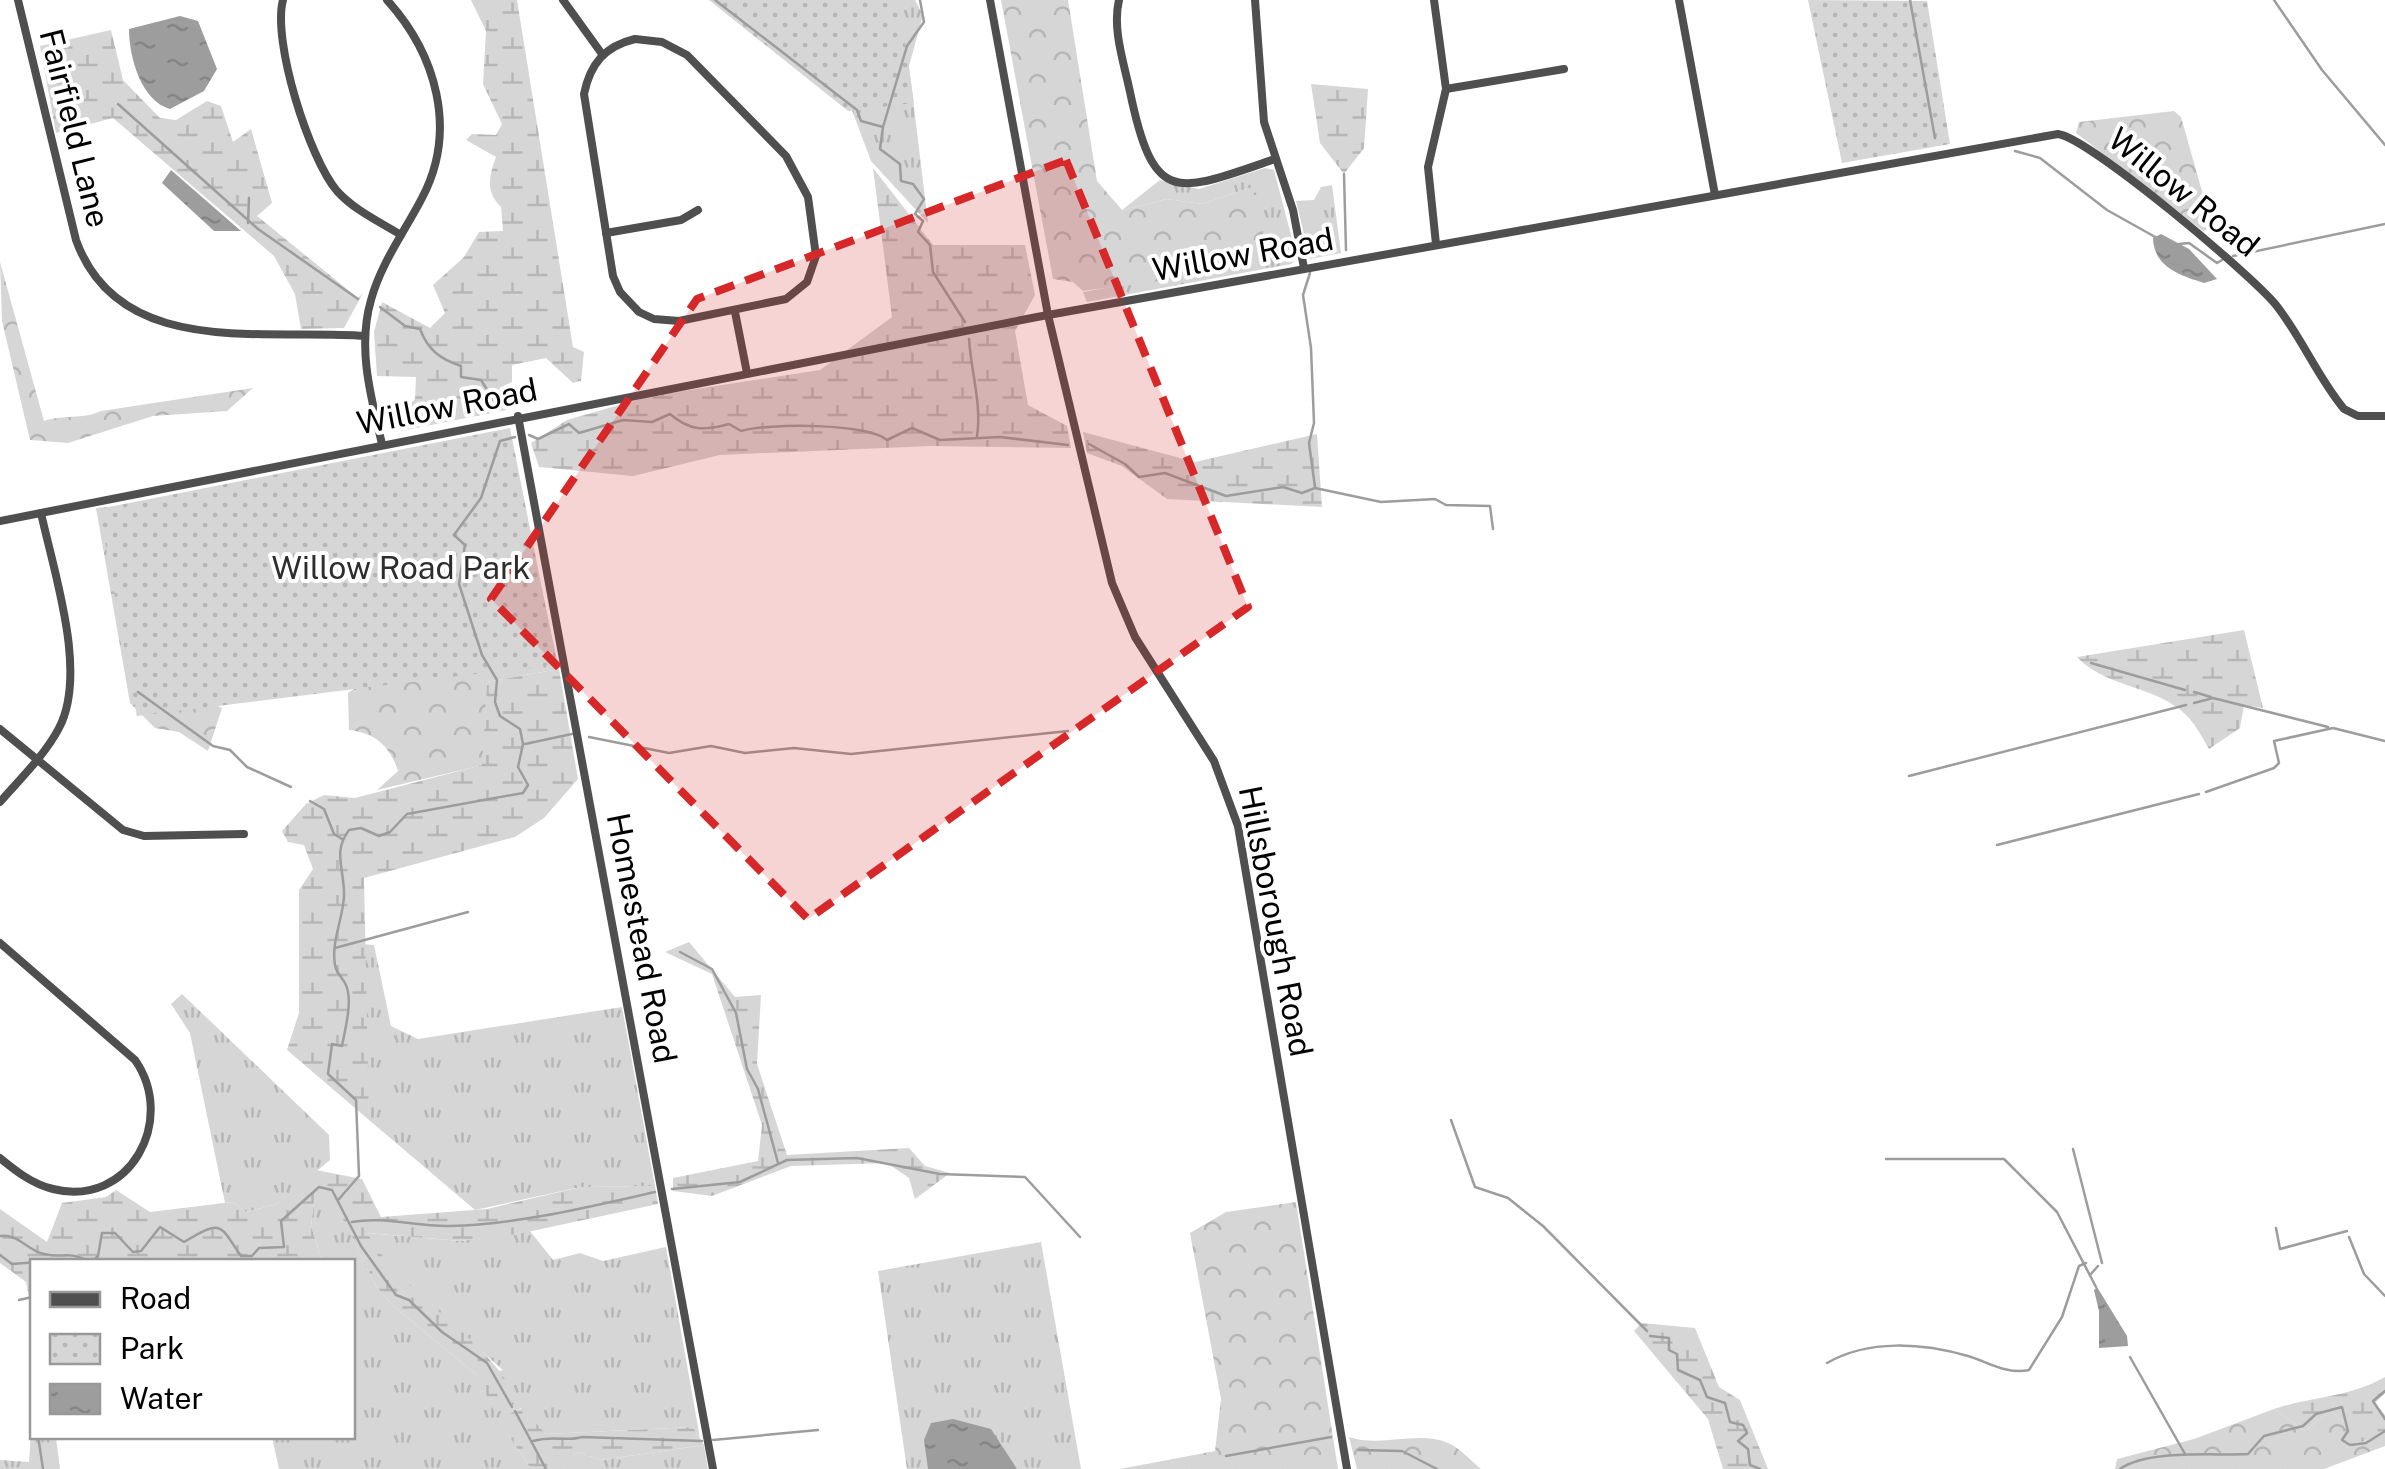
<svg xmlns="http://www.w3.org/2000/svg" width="2385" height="1469" font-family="'Public Sans',sans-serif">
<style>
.grass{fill:url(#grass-tufts)}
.forest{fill:url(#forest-crowns)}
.wetland{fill:url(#wetland-marsh)}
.park{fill:url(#park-dots)}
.water{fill:url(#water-ripples)}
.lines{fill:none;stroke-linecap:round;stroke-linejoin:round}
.stream{stroke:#9d9d9d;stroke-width:2.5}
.minor{stroke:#4f4f4f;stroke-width:8}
.marked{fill:#d62828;fill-opacity:0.2;stroke:#d62828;stroke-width:8;stroke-dasharray:20 12;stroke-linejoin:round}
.labels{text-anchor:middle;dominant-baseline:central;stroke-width:8;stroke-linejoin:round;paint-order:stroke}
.street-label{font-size:32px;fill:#000;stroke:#fff}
.park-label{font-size:32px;fill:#2d2d2d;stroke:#fff}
</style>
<defs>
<pattern id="grass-tufts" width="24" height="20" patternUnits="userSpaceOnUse" patternTransform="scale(2.5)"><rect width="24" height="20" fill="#d6d6d6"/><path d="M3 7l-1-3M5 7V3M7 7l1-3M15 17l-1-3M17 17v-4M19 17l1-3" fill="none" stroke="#b6b6b6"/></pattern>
<pattern id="forest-crowns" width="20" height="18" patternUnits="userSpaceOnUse" patternTransform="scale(2.5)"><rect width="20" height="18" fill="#d6d6d6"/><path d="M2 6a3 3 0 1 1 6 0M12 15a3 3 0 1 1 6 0" fill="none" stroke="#b6b6b6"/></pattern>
<pattern id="wetland-marsh" width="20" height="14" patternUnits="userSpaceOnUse" patternTransform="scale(2.5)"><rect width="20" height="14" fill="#d6d6d6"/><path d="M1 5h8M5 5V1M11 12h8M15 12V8" fill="none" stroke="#b6b6b6"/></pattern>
<pattern id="park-dots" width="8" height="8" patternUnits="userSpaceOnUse" patternTransform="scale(2.5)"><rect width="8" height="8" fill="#d6d6d6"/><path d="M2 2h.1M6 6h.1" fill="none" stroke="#b6b6b6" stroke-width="1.8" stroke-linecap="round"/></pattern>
<pattern id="water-ripples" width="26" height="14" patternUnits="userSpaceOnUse" patternTransform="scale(2.5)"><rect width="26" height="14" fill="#9d9d9d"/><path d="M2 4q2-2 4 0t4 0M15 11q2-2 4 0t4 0" fill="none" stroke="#858585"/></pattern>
</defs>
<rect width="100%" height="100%" fill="#fff"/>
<g class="grass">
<polygon points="829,0 915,0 923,15 909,66 928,223 871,161 841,81"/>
<polygon points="1265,168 1274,170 1297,258 1291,264 1087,302 1083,292 1222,268 1249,188 1202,204 1167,199 1122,210 1160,180 1199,189"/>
<polygon points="1332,185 1341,253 1310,259 1296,201 1314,200 1321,187"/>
<polygon points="362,944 374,945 391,1026 418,1039 622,1007 655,1186 581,1187 475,1210 369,1120"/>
<polygon points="182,994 329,1135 330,1160 277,1204 246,1212 233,1202 225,1203 190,1033 171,1004"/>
<polygon points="330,1192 376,1286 392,1305 477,1375 503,1370 397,1278 366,1233 461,1241 530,1231 553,1260 580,1253 603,1261 666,1247 700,1438 693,1427 546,1434 521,1408 499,1420 531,1469 279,1469 272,1437 352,1436 352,1262 322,1261 311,1226 314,1201"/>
<polygon points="1041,1242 1081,1469 907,1469 878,1271"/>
<polygon points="32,1418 32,1436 56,1437 60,1469 0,1469 0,1460 29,1462"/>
<polygon points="704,1445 708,1469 565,1469 563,1464 578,1452 601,1460"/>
</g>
<g class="forest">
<path d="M1001 0H1068L1097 181 1122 210 1167 199 1202 204 1249 188 1260 196C1263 215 1268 232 1257 249 1239 276 1117 286 1083 291L1073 282 1053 279Z"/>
<polygon points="2174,111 2181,117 2211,223 2211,228 2203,231 2076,133 2079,122"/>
<path d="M0 262 44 421C64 414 81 420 101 411L253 388 227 411 153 416 68 443 30 440 2 321Z"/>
<path d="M507 429 559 669 487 682 483 765 377 790 398 771C390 746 375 733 349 730L348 693 401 656 417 447Z"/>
<polygon points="118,506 198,697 222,708 208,751 179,732 155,728 130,703 96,508"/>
<polygon points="1296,1202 1338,1469 1120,1469 1215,1451 1221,1399 1190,1233 1226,1212"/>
<polygon points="2274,1409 2305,1431 2331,1410 2348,1426 2346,1448 2385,1433 2385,1446 2324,1469 2115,1469 2117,1459 2194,1439"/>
<path d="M1349 1437C1381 1448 1418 1430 1448 1443 1460 1448 1471 1461 1481 1469H1357Z"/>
</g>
<g class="wetland">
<path d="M471 0H517L573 347 584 352 581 381 573 383 546 358 512 365V382L499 388 516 408 401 431V413L415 399 416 377 377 376 374 332 382 302 430 328 445 313 433 285 464 257 479 232 503 231 501 207C485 191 489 177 496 157L466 140 472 134 496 135 502 124 483 84 486 31Z"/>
<polygon points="111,30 123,80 160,118 176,120 207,101 221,106 233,142 251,129 272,203 257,216 358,298 363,293 344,328 301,329 295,294 274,256 113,118 56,133 40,46"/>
<polygon points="1311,84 1368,89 1364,148 1344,174 1320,143"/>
<polygon points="873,168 933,245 1025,245 1035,295 1015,331 1028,405 1067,426 1071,448 930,446 720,455 633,476 539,467 531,443 567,420 651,396 820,370 892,317"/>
<polygon points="1083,432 1195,462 1317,434 1322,507 1167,499 1122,466 1087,453"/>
<path d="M2244 630 2263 708 2244 705 2240 728 2209 749C2200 733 2191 716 2175 706 2145 685 2103 685 2077 657Z"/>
<polygon points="559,669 578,779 544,818 515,837 364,878 369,1120 287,1050 299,1013 299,890 313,869 304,845 288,842 282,831 306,804 324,795 355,798 482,765 487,682"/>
<polygon points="689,942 735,997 761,995 757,1064 787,1155 909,1148 925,1166 950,1173 915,1199 909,1178 887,1163 791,1166 712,1196 673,1191 673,1178 758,1161 762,1125 712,974 665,952"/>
<path d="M316 1170 362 1179 381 1217 487 1209 581 1187 655 1186 658 1204 518 1234 461 1241 367 1233C408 1302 485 1333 519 1402L495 1413 477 1375 392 1305 376 1286 330 1193 314 1201 311 1226 322 1261 32 1262V1312L26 1282 0 1263V1209L47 1242 62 1203 106 1197 116 1190 150 1212 233 1202 246 1212 277 1204Z"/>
<polygon points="1642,1323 1695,1328 1719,1387 1740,1400 1768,1469 1723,1469 1708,1419 1634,1331"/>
<path d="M2385 1377V1393L2375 1403 2385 1415V1433L2346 1448 2336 1440 2348 1426 2331 1410 2305 1431 2274 1409C2313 1396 2348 1398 2385 1377Z"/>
<polygon points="522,1408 546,1434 693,1427 704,1445 601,1460 578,1452 564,1464 565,1469 531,1469 498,1419"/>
</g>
<g class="park">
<polygon points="709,0 899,0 914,103 848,111"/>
<polygon points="1808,0 1927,1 1950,144 1842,163"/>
<polygon points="510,428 557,664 137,716 99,509"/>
</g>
<g class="water">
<path d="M180 16 198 21 217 69 204 91 170 109C141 101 129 57 129 29Z"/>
<polygon points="171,170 241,231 214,231 162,183"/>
<path d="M2161 234 2189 249 2217 279 2204 283C2179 275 2154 267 2153 238Z"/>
<polygon points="2097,1287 2127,1336 2128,1346 2099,1348 2099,1311 2094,1290"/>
<polygon points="953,1419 991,1429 1017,1469 928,1469 924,1440 931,1423"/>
</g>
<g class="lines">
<g class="stream">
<polyline points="715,0 857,110 861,121 883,127 880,149 900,164 901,181 913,184 924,199 915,214 923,221 918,232 930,245 933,272 965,322"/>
<polyline points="1910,0 1935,138"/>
<polyline points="2274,0 2322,70 2385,145"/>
<polyline points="118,104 258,229 358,299"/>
<polyline points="883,127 907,46 924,22 920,0"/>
<polyline points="2015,151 2040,158 2107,210 2157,238"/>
<polyline points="1344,174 1346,250"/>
<polyline points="248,223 249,198"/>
<polyline points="2179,244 2189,243 2217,263 2222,260"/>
<polyline points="2233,256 2385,224"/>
<polyline points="1310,273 1303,295 1311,348 1314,423 1309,443 1315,487"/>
<path d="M380 307 405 326 420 329C428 350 440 359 461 366V377L481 380 498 407"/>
<path d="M969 339C971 371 982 406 977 436"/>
<path d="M529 435 538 439 569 424 579 433 623 420 652 422 670 414C690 431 704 431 729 424L741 431C767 423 868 423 887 440L912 428 940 440 1000 437 1068 445"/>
<polyline points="1089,444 1125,464 1139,477 1165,473 1226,496 1283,487 1302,493 1315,488 1381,502 1435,499 1446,505 1490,506 1493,529"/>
<polyline points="2091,663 2185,690"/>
<polyline points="138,692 213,746 230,750 247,767 291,787"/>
<polyline points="2194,692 2211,697"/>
<polyline points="2194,703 2213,698 2328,727"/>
<polyline points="589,737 669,753 711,746 745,753 794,748 851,754 1068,731"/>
<polyline points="525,744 572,734"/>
<polyline points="1909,776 2186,705"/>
<polyline points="2206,792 2274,768 2279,763 2274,741 2333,728 2385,741"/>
<polyline points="310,801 324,809 334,834 342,839"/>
<polyline points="1997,845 2199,794"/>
<polyline points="335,948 468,912"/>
<polyline points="680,952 712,969 736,1013 747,1069 758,1089 778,1163"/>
<polyline points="1451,1120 1475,1187 1508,1198 1543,1226 1647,1331"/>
<polyline points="2073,1149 2102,1263"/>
<polyline points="1886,1159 2004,1159 2057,1212 2096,1287"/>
<polyline points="672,1189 740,1182 787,1160 857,1158 940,1174 1025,1177 1080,1237"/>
<path d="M339 1199 359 1176 356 1100 328 1074 332 1044 342 1046C345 1029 353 1002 346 985 343 978 336 973 335 965 331 941 343 919 344 896 345 871 332 852 349 830L361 828 379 836 390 832 407 814 523 793 528 785 518 767 523 744 520 729 500 716 495 702 497 680 482 655 459 584 465 545 454 535 481 498 500 441 515 437"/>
<path d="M352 1222C384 1216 417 1227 450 1226 520 1224 588 1207 655 1192"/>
<polyline points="2276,1228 2280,1249 2347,1231"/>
<path d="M0 1236C20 1234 26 1250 44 1254 65 1259 64 1250 90 1261"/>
<polyline points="2349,1237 2364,1274 2385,1296"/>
<polyline points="0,1255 12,1264 38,1262"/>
<path d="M92 1262 98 1256 102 1233H115L133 1252 141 1251 160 1227 184 1242C224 1218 219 1225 241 1256H252L259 1248 284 1247 281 1221 319 1187 332 1190 361 1246 396 1295 409 1300 442 1332 487 1363 512 1407"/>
<polyline points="2090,1275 2098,1266"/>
<polyline points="19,1300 32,1297"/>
<polyline points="1650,1336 1669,1338 1669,1350 1677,1354 1678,1370 1700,1380 1707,1397 1725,1403 1730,1422 1743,1425 1747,1433 1738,1441 1748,1449 1750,1465 1760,1469"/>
<polyline points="2130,1357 2185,1454"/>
<path d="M1827 1363C1869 1339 1922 1343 1968 1356 1988 1362 2007 1375 2029 1370L2062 1317 2079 1266 2086 1263"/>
<polyline points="2385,1391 2373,1401 2385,1419"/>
<polyline points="515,1411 546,1469"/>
<polyline points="38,1436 43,1469"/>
<polyline points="713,1440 818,1430"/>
<path d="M533 1441C554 1435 567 1442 582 1437L702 1441"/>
<polyline points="1359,1450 1402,1451 1437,1469"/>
<polyline points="1226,1456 1331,1437"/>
<path d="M2120 1469C2148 1449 2214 1456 2248 1454L2264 1436 2303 1426 2316 1414 2342 1407 2348 1431 2342 1440 2350 1445 2366 1443 2385 1431"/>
</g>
<g class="minor">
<path d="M18 0 76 240C119 360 266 328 365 336"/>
<path d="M283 0C272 41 309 158 337 191 354 210 380 222 401 235"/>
<polyline points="563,0 602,54"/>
<polyline points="990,0 1048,315 1112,583 1135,637 1214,761 1238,826 1347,1469"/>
<path d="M1119 0C1112 29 1124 63 1130 92 1154 207 1176 193 1275 159"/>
<polyline points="1255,0 1264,122 1293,210 1304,268"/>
<polyline points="1434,0 1446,89 1428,167 1436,244"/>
<polyline points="1679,0 1715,195"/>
<path d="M635 39 662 42 687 55 786 156 808 197 816 256 807 282 786 299 679 321 654 319 639 312 620 292 613 276 584 94C590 64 605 46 635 39Z"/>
<polyline points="1446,89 1564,69"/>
<polyline points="606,233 681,220 698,210"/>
<polyline points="735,312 747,373"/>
<polyline points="518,416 713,1469"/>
<path d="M382 444C371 397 357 348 371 300 381 263 405 231 422 198 458 130 436 54 387 0"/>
<path d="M0 521 1037 317 2058 134C2089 138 2252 275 2276 305 2302 338 2318 378 2344 409L2358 416H2385"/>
<polyline points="0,729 123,830 144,836 244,834"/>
<path d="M0 802C20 779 45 755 59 728 88 673 54 573 41 513"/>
<path d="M0 943 135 1060C177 1120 130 1208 53 1189 32 1184 16 1171 0 1158"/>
</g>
</g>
<path class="marked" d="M1066 160 1248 607 808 919 491 599 697 299Z"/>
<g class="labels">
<g class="street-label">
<text transform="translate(75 128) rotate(76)">Fairfield Lane</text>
<text transform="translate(2184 192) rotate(39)">Willow Road</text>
<text transform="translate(1243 254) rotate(-10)">Willow Road</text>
<text transform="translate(447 406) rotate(-11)">Willow Road</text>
<text transform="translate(1276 921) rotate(79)">Hillsborough Road</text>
<text transform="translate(642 938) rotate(79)">Homestead Road</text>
</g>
<g class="park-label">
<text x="401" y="567">Willow Road Park</text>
</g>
</g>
<rect x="30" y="1259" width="325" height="180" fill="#ffffff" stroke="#999999" stroke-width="2.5"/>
<rect x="50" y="1292" width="50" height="15" fill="#4f4f4f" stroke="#999999" stroke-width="2.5"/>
<text x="120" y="1309" font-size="30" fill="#000000">Road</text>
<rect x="50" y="1334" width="50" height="30" fill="url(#park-dots)" stroke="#999999" stroke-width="2.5"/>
<text x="120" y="1359" font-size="30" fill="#000000">Park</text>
<rect x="50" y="1384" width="50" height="30" fill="url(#water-ripples)" stroke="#999999" stroke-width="2.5"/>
<text x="120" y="1409" font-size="30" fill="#000000">Water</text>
</svg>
